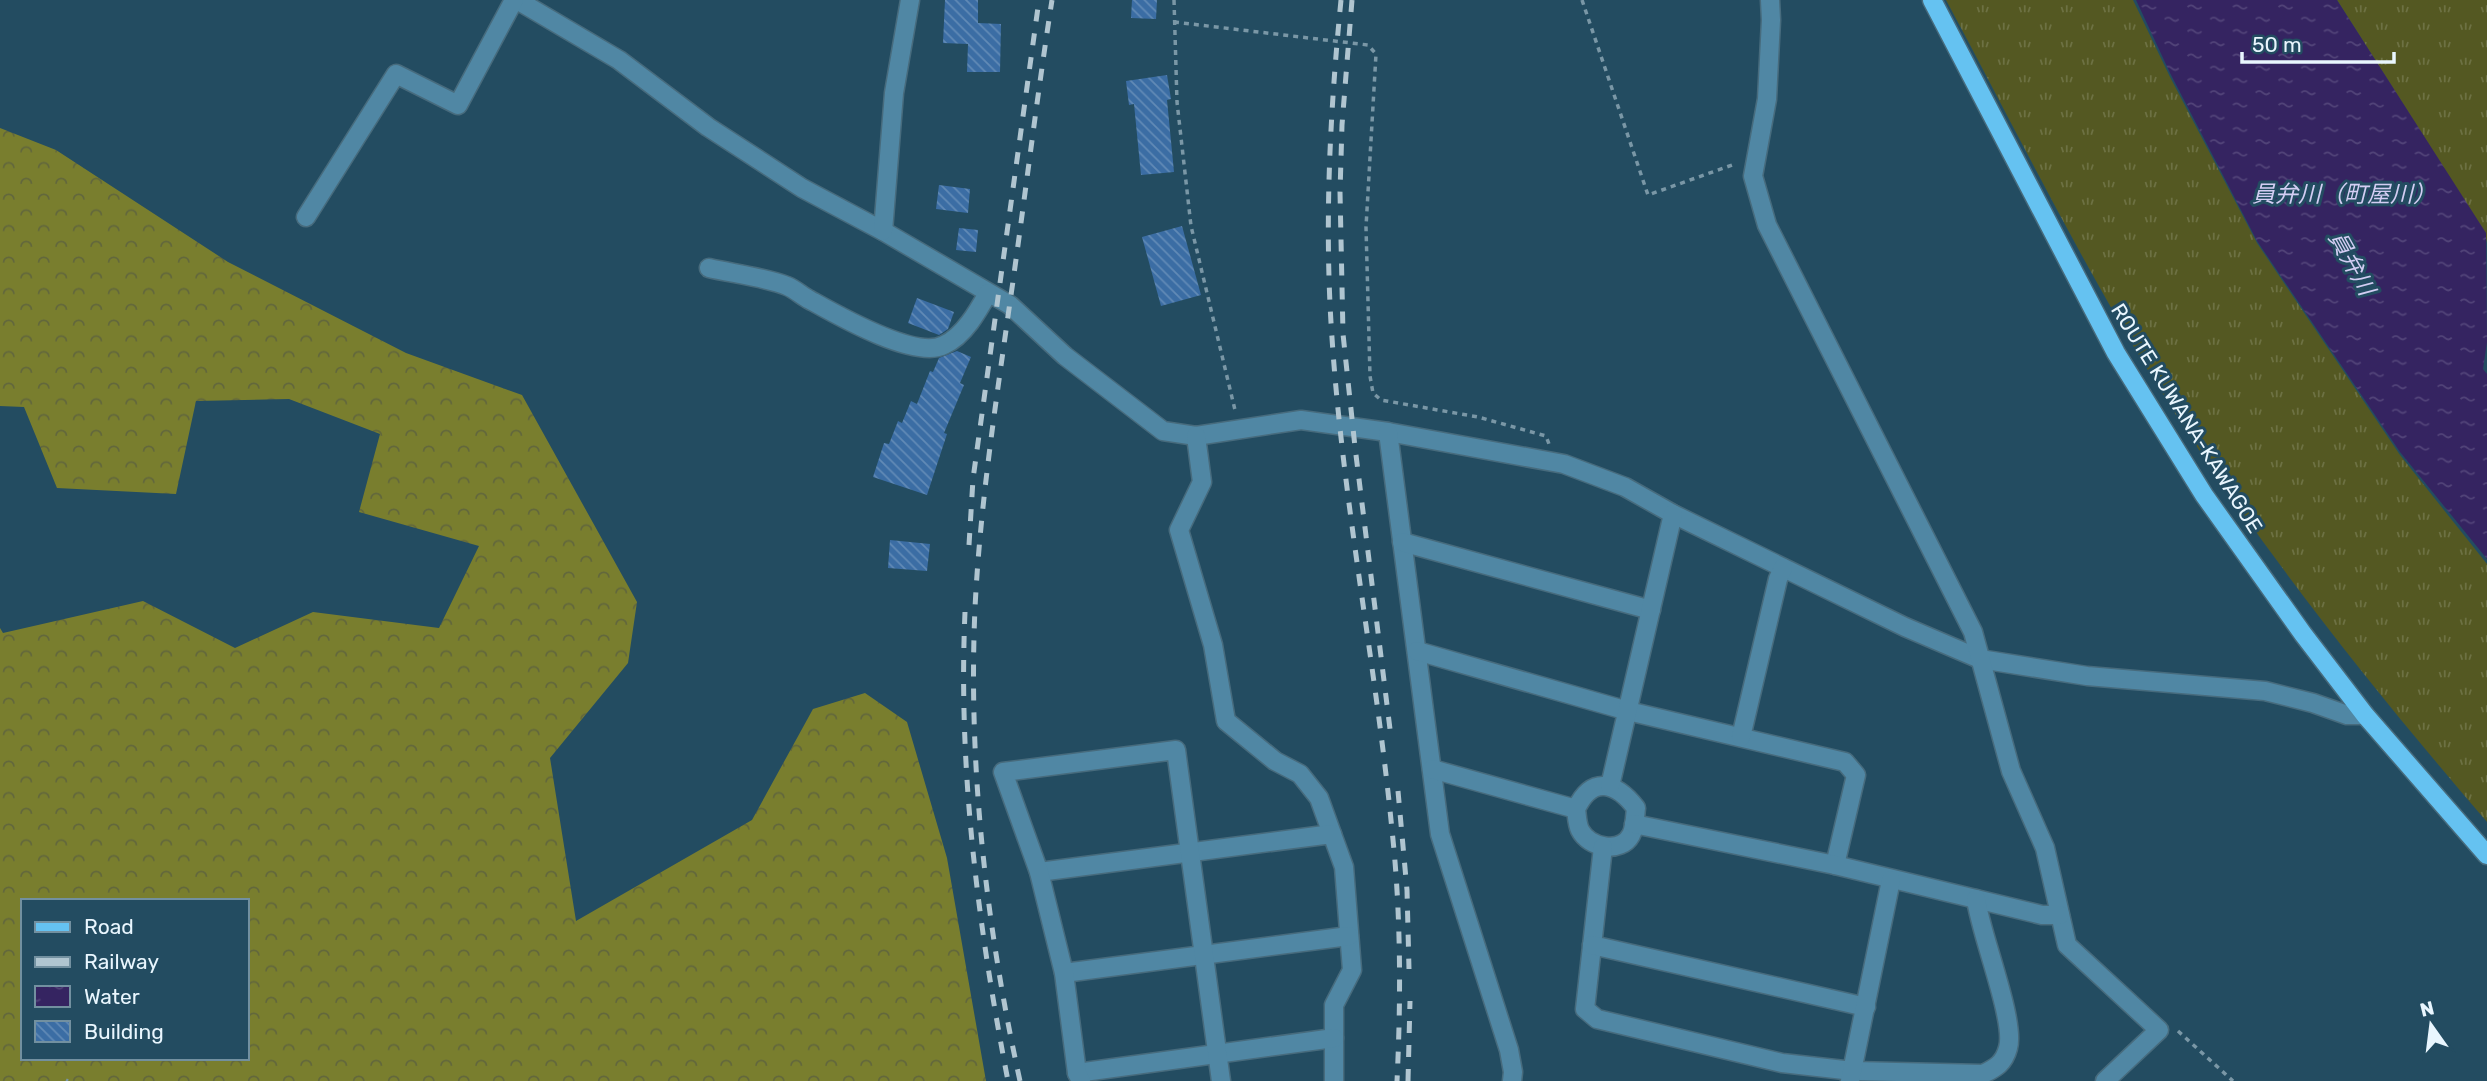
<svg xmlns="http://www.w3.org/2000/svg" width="2487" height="1081" font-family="Rubik,'Noto Sans JP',sans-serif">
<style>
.grass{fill:url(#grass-tufts)}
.forest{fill:url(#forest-crowns);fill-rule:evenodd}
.water{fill:url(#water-ripples)}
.building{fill:url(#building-back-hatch)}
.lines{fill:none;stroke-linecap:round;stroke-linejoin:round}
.minor-casing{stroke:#476b7d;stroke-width:21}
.major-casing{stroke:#476b7d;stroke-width:21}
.path{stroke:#7a97a6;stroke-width:3.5;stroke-dasharray:5 5;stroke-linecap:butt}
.minor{stroke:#5087a4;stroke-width:18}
.major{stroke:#65c2f1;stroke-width:18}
.rail{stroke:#b0c5d0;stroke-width:5;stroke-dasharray:12 12;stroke-linecap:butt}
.labels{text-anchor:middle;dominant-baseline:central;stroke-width:6;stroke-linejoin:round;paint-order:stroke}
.street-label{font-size:21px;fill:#e9f6fe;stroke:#234c61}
.water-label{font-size:23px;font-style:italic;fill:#d3cdf3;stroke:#234c61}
</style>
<defs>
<pattern id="grass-tufts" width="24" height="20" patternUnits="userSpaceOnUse" patternTransform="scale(1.75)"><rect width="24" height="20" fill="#545822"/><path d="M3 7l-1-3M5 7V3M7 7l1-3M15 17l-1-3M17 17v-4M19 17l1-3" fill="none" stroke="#6d7143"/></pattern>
<pattern id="forest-crowns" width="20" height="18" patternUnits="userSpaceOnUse" patternTransform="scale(1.75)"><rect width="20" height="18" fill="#797e2e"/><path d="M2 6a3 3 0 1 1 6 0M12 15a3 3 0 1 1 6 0" fill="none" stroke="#62673c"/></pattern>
<pattern id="water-ripples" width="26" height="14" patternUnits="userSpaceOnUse" patternTransform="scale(1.75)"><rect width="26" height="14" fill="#352461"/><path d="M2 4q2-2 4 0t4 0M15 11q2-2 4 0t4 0" fill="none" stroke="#524479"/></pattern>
<pattern id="building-back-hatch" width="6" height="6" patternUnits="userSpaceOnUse" patternTransform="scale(1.75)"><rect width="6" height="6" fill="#3b6da4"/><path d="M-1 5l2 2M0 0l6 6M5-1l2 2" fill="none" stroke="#618ab6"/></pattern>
</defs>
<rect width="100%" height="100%" fill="#234c61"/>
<g class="grass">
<path d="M1946 0H2133L2170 77 2257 243 2400 455 2487 564V822C2353 666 2219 496 2117 318 2057 214 2003 106 1946 0Z"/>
<polygon points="2337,0 2487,0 2487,243 2485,233"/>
</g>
<path class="forest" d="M0 128 56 150 228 262 406 353 522 395 637 602 628 663 550 758 576 921 752 820 813 709 865 693 907 722 947 858 986 1081H0V628L3 633 143 601 235 648 313 612 439 628 479 546 359 512 380 434 289 399 196 401 176 494 57 488 24 407 0 406ZM23 901H247V1058H23Z"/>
<polygon class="water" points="2136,0 2337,0 2486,233 2487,342 2483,369 2487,374 2487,559 2400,452 2257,241 2170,73"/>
<g class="building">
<polygon points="945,0 978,0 978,23 1001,24 1000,72 967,72 968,44 943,43"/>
<polygon points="1132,0 1157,0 1156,19 1131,18"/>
<polygon points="1167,75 1171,99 1167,100 1174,172 1141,175 1134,104 1129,105 1126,81"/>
<polygon points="939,185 970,189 968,213 936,209"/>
<polygon points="1182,226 1201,295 1161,306 1142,237"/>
<polygon points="959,228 978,230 976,252 956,250"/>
<polygon points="917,298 954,312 948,329 939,335 908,323"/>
<polygon points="957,351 971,357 960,383 964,385 944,433 947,434 927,495 873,477 884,443 889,444 898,421 902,423 911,401 917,404 930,371 933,372 939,358"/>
<polygon points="890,540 930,544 927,571 888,568"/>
</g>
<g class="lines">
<defs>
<g id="minor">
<polyline points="517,0 619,60 708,127 802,188 883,231 1010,305 1065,356 1163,431 1196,436 1301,420 1388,432 1564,464 1625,487 1673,514 1905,627 1980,659 2087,676 2265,691 2313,703 2347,715 2365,715"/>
<polyline points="1770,0 1771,20 1767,99 1753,176 1767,225 1973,632 2011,771 2045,848 2067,945 2159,1030 2105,1081"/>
<polyline points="306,217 396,74 458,105 514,0"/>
<polyline points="883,231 894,93 910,0"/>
<path d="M709 268C730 273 769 278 787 286 795 289 802 296 810 300 837 315 915 360 944 345 964 336 978 311 988 293"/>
<polyline points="1388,432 1440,834 1509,1050 1513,1072 1512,1081"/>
<polyline points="1196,436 1202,482 1179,530 1213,645 1226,721 1275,761 1300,774 1319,798 1332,834"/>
<polyline points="1402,542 1651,610"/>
<polyline points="1417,651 1628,711 1845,762 1856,775 1835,865"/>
<polyline points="1741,737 1778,579 1783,568"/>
<path d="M1432 769 1576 809C1577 816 1577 824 1580 830 1589 848 1621 854 1631 835 1635 828 1635 816 1636 808 1616 782 1592 775 1576 809"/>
<polyline points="1610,786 1673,514"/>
<polyline points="1634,824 1835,865 2042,915 2060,915"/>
<path d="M1603 847 1585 1009 1597 1019 1782 1063 1853 1071 1983 1074C1996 1068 2004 1063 2008 1048 2016 1021 1980 933 1976 899"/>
<polyline points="1039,872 1332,834 1344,867 1352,970 1334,1005 1334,1081"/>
<polyline points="1592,945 1866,1007"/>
<polyline points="1064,973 1349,936"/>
<polyline points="1077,1073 1334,1038"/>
<polyline points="1081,1081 1077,1073 1064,973 1039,872 1003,772 1176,750 1221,1081"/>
<polyline points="1850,1081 1891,880"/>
</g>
<polyline id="major" points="1932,0 2116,353 2204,495 2303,634 2365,715 2487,855"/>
</defs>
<use href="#minor" class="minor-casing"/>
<use href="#major" class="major-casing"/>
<g class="path">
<polyline points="1174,0 1177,102 1191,226 1235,410"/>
<polyline points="1582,0 1648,195 1735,164"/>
<polyline points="1174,22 1368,45 1376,54 1366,227 1370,376 1373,393 1381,400 1478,417 1546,436 1549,444"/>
<polyline points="2178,1031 2233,1081"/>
<polyline points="66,1080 68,1081"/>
</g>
<use href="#minor" class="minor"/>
<use href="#major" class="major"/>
<g class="rail">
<path d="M1341 0C1330 112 1324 225 1332 338 1343 503 1376 666 1392 830 1401 913 1401 998 1397 1081"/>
<polyline points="1352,0 1342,125 1340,192 1343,334 1355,447 1390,729"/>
<polyline points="969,545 973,479 1039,0"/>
<path d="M965 612C958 770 978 926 1008 1081"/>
<polyline points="1398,791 1407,890 1409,969"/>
<path d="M1020 1081C986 927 968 765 975 608 980 507 995 409 1009 309 1024 206 1036 103 1052 0"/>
<polyline points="1408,1081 1410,1001"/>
</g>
</g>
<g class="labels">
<g class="street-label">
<text transform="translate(2187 418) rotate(58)">ROUTE KUWANA-KAWAGOE</text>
</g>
<g class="water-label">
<text x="2344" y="194">員弁川（町屋川）</text>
<text transform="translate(2352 263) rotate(61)">員弁川</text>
</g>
</g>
<rect x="21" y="899" width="228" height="161" fill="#234c61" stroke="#7290a0" stroke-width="2"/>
<rect x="35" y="922" width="35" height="10" fill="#65c2f1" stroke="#7290a0" stroke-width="2"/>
<text x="84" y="934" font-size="21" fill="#e9f6fe">Road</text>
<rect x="35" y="957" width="35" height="10" fill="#b0c5d0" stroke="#7290a0" stroke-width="2"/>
<text x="84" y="969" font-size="21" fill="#e9f6fe">Railway</text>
<rect x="35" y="986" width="35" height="21" fill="url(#water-ripples)" stroke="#7290a0" stroke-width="2"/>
<text x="84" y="1004" font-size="21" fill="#e9f6fe">Water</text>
<rect x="35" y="1021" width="35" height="21" fill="url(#building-back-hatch)" stroke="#7290a0" stroke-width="2"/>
<text x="84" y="1039" font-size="21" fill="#e9f6fe">Building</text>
<g transform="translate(2431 1025) rotate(346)" stroke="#234c61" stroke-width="5" paint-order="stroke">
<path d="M0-5L12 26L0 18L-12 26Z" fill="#e9f6fe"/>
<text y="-10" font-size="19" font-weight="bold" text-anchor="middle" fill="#e9f6fe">N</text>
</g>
<path d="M2242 52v10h152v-10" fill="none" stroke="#e9f6fe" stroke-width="3.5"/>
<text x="2252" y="52" font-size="21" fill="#e9f6fe" stroke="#234c61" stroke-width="5" paint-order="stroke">50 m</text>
</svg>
